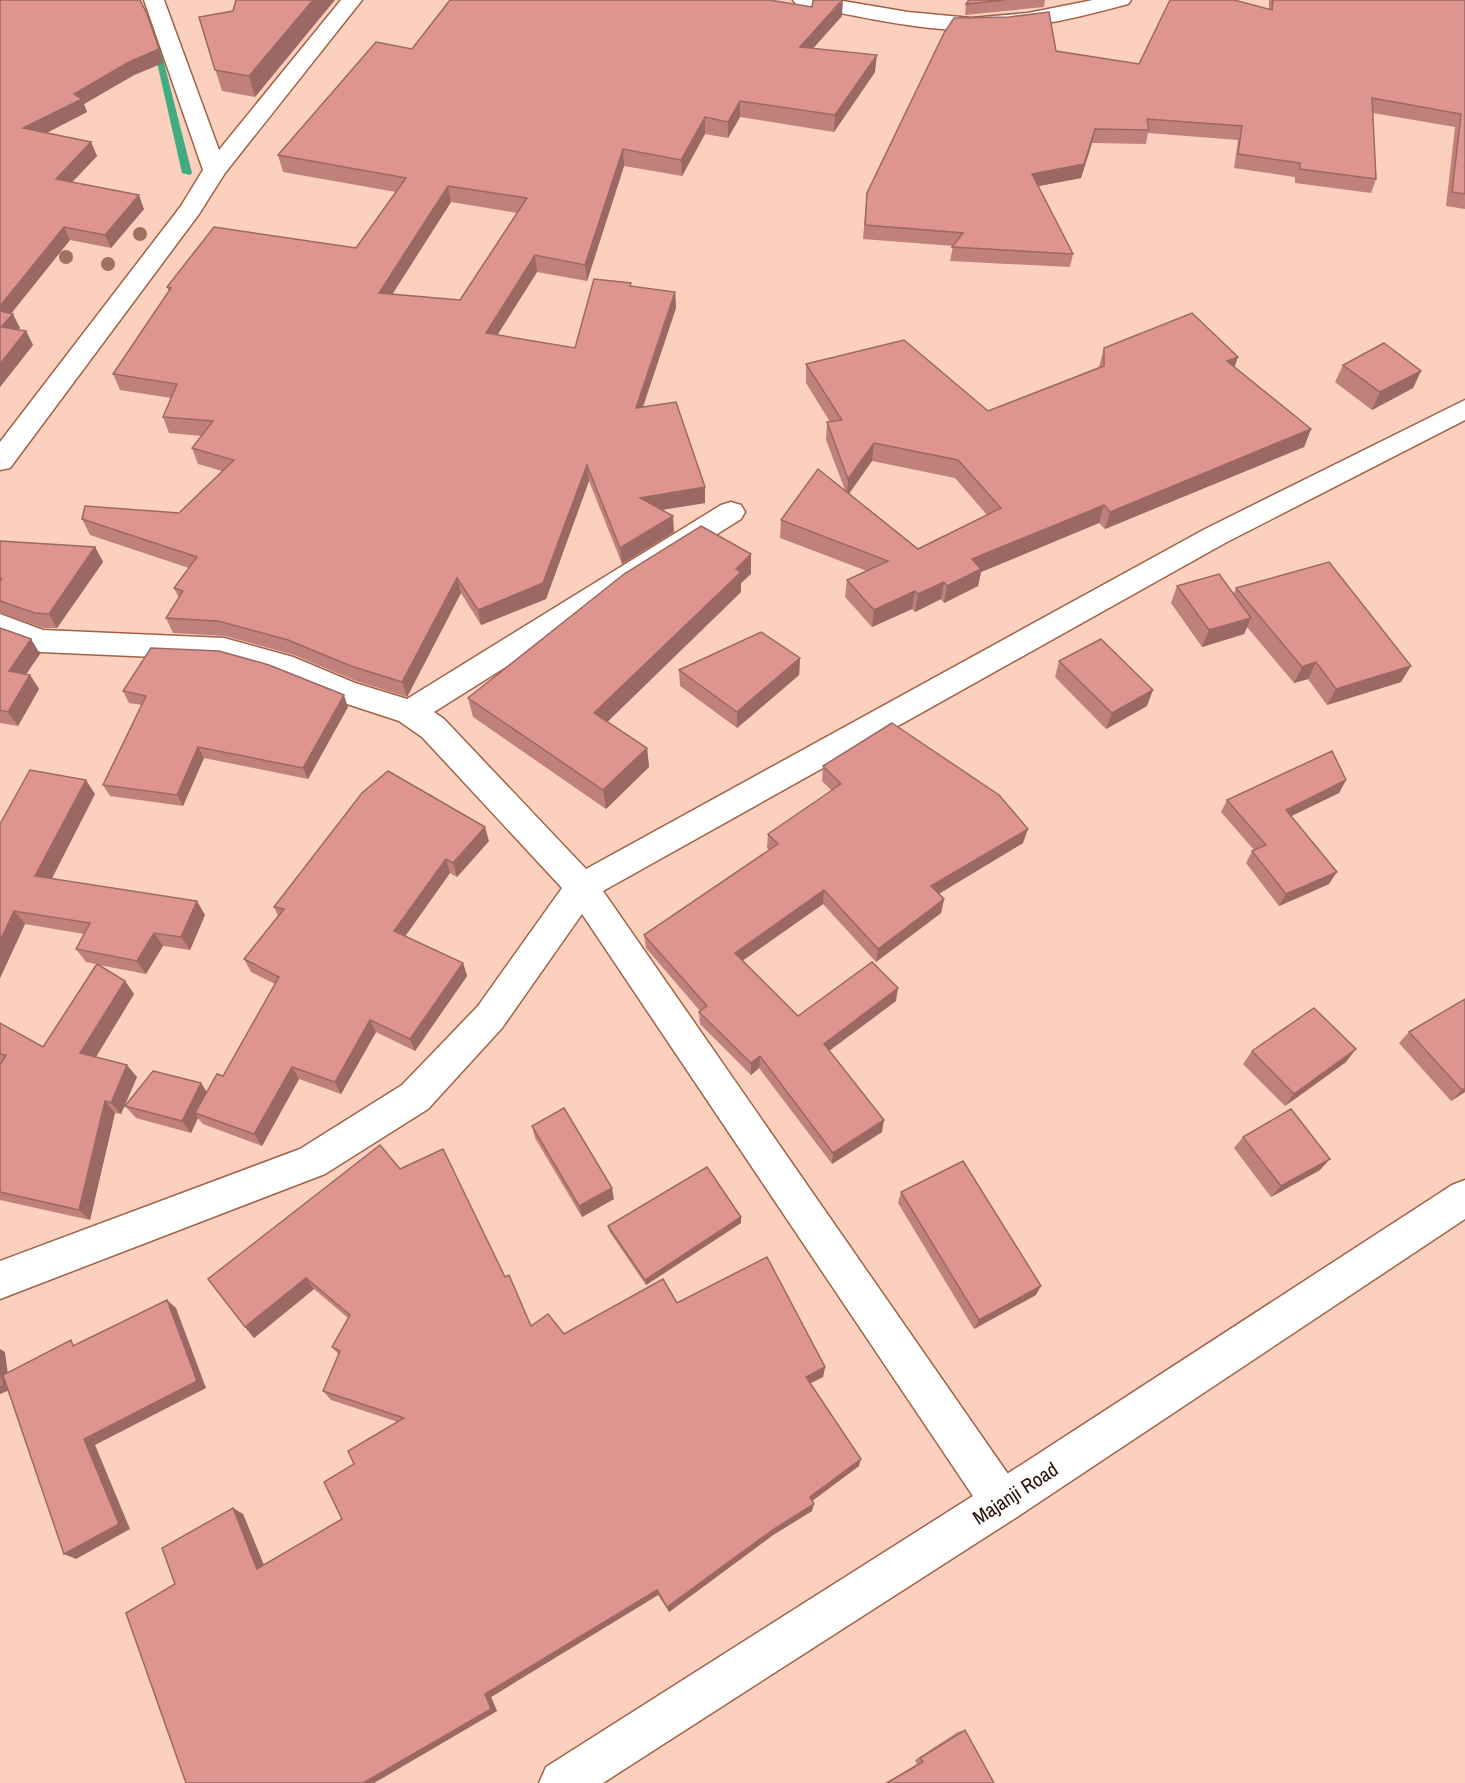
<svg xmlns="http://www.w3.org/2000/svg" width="1465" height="1783" font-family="'Archivo Narrow',sans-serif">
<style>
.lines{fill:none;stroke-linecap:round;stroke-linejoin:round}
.stream{fill:#41ab82;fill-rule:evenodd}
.street-casing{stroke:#a06246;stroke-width:3}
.secondary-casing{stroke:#a06246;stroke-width:3}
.street{fill:#fff;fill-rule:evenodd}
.secondary{fill:#fff;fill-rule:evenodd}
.tree{fill:#9e7260}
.wall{fill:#c0807b;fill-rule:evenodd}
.shaded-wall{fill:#9c6864}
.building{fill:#df958f;stroke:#9c6864;stroke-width:1.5;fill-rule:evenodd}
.labels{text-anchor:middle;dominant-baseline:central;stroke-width:6;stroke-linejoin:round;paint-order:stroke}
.near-street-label{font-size:20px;fill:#2a1207;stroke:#fcfcfc}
</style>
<rect width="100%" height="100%" fill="#fbd0be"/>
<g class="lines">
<polygon class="stream" points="153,45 160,47 192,173 190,175 182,173"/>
<defs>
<g id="street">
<polygon points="144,0 164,0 219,150 341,0 362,0 225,173 199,214 10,468 0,470 0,442 181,206 203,170"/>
<path d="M793 0H837L908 12 971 18 1028 13 1093 0H1131L1128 4C1083 16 1036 28 989 30 927 33 864 17 803 6L796 4Z"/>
<polygon points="1465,400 1465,420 1225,543 603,891 1017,1487 1023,1502 1017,1517 1002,1523 987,1517 582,914 502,1028 428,1109 325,1174 0,1299 0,1261 300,1149 402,1085 478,1006 562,888 422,737 399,721 335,700 274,674 224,660 41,652 0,637 0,614 43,630 224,638 293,657 355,683 407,699 721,505 731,502 741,505 745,512 741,519 434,712 444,719 586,869 1205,529"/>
</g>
<polygon id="secondary" points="1465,1180 1465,1219 1017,1517 603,1783 539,1783 546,1767 987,1487 1452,1185"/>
</defs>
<use href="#street" class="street-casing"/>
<use href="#secondary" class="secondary-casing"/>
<use href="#street" class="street"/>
<use href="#secondary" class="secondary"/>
</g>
<g class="tree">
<circle cx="140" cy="234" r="7"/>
<circle cx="66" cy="257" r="7"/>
<circle cx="108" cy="264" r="7"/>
</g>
<g class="wall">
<polygon points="0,0 163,63 134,75 84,104 87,112 46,133 91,142 97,156 72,182 144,209 111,248 70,240 11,314 20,328 18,330 26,331 33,345 0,387"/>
<polygon points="969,0 1045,0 1044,7 965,15 966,4"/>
<polygon points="1269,0 1465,0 1465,209 1446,206 1455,127 1373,113 1376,179 1371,193 1295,183 1295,177 1234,168 1238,140 1148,133 1146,144 1092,143 1081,178 1038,186 1073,254 1070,267 950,261 953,246 863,239 867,193 1056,51 1139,64 1269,9"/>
<path d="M842 16 813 48 875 72 834 132 740 117 728 138 705 134 682 176 624 166 587 281 537 272 497 335 575 348 631 286 675 292 676 308 643 407 705 487V503L662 510 674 532 622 564 589 481 546 599 481 625 461 593 407 697 356 681 294 655 225 636 173 633 166 618 179 598 174 588 189 568 90 535 82 519 179 513 222 471 198 464 192 448 202 436 169 433 163 417 171 398 120 390 113 374 169 292 167 287 356 248 396 192 283 172 278 155 412 49ZM451 202 517 213 460 300 392 294Z"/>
<polygon points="199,17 291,53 255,97 222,91"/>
<path d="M1104 348 1234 367 1311 429 1304 447 1105 529 1099 523 981 572 978 586 944 603 941 599 915 612 912 609 872 627 845 597 847 580 867 571 780 538 781 520 845 490 826 440 827 422H830L806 383V364L988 411 1099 367ZM872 461 955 478 987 515 918 549 849 494Z"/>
<polygon points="1343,365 1421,371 1413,388 1372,410 1335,382"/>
<polygon points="0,541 95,547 103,562 57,628 43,628 0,613"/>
<polygon points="751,574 741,583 741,592 607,722 647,748 649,767 606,809 473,717 468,698"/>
<polygon points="1177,586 1234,593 1236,588 1401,682 1327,705 1308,679 1294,683 1247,627 1244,634 1202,647 1171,603"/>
<polygon points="0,628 31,639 40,654 26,674 30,675 39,689 18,726 0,723"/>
<polygon points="800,658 799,675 737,728 680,686 679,670"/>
<polygon points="1059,661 1147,706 1106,729 1055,677"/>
<polygon points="123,691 348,707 308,779 204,758 183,806 110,796 103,785 142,705 129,703"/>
<polygon points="823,766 1023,843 939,894 944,899 941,913 876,962 823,904 742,961 798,1016 896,1001 829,1051 882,1132 832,1164 759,1068 751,1075 700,1024 699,1012 700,1011 646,948 644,935 769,850 767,848 768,834 832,791 822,781"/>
<polygon points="1346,780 1339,793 1291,816 1329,884 1279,906 1246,863 1252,851 1254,850 1221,812 1227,800"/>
<polygon points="95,794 52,878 205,915 190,950 163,946 146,974 99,965 125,981 134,994 96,1057 137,1077 121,1114 115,1113 90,1220 0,1200 0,1023 43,1047 96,964 86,962 76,949 84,934 25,924 0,978 0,824"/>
<polygon points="489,841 457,877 450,873 405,936 463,963 467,976 415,1051 376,1032 341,1094 299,1079 262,1146 203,1124 198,1118 191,1133 136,1118 125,1106 207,1092 223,1076 275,984 251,972 244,959 278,916 274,907"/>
<polygon points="1409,1032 1465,1092 1451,1101 1399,1043"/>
<polygon points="1252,1051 1346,1062 1285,1106 1243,1064"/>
<polygon points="532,1126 614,1199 582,1217 535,1138"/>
<polygon points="1243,1137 1320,1170 1271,1197 1234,1148"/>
<polygon points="400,1169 505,1277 531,1326 564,1334 677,1303 825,1367 823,1377 810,1383 859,1466 812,1501 812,1511 773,1535 669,1612 658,1595 491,1697 497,1711 374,1783 186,1783 175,1584 243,1514 264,1565 342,1519 354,1464 398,1422 331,1400 323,1391 339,1355 332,1347 348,1318 314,1289 254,1338 245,1327"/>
<polygon points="901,1192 1036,1295 974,1329 898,1203"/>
<polygon points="741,1223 646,1285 609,1231 608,1226"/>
<polygon points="965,1730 994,1783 885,1783 917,1764 915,1760 958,1732"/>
</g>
<g class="shaded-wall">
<polygon points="313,0 335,0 255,97 249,76"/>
<polygon points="843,0 842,16 800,63 800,47"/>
<polygon points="159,49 163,63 134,75 84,104 87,112 29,142 23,128 74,94 129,62"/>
<polygon points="877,55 875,72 834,132 835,115"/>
<polygon points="740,101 740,117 728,138 728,122"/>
<polygon points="705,117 705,134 682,176 681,160"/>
<polygon points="1095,129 1092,143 1081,178 1029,188 1032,174"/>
<polygon points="91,142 97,156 62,193 56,179"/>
<polygon points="623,149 624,166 587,281 585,265"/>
<polygon points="448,186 451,202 383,309 379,293"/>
<polygon points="139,195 144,209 111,248 105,235"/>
<polygon points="64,227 70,240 3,323 0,316 0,306"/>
<polygon points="535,255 537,272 488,350 486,333"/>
<polygon points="675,292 676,308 637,424 636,408"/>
<polygon points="13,314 20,328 7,340 1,327"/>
<polygon points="26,331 33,345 0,387 0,364"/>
<polygon points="1238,357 1232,375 1227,361"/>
<polygon points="1421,371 1413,388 1372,410 1380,392"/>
<polygon points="1311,429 1304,447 1105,529 1110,512"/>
<polygon points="874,443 872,461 847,496 848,479"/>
<polygon points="587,465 589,481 546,599 481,625 478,610"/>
<polygon points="705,487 705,503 641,513 640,498"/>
<polygon points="1104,505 1099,523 981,572 978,586 944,603 947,586 972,559"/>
<polygon points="673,516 674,532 622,564 620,548"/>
<polygon points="95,547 103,562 57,628 49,614"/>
<polygon points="751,554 751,574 741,583 741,592 597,732 594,713"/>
<polygon points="457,578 461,593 407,697 402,682"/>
<polygon points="944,582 941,599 915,612 918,594"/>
<polygon points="915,591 912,609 872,627 874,610"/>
<polygon points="1251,618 1244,634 1202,647 1209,630"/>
<polygon points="31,639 40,654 18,686 9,671"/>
<polygon points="800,658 799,675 737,728 737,712"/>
<polygon points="1316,662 1308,679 1294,683 1302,667"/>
<polygon points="1411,666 1401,682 1327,705 1336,689"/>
<polygon points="30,675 39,689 18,726 8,712"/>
<polygon points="1153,690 1147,706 1106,729 1112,713"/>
<polygon points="344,695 348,707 308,779 303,768"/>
<polygon points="198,747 204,758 183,806 177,795"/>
<polygon points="647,748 649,767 606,809 603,790"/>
<polygon points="86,780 95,794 46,890 35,876"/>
<polygon points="1346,780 1339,793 1279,822 1286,810"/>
<polygon points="485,827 489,841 457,877 453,863"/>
<polygon points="1028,829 1023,843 928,900 931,886"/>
<polygon points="446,859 450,873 399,945 394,931"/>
<polygon points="1337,872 1329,884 1279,906 1286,894"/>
<polygon points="824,890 823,904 735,966 735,953"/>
<polygon points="944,899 941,913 876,962 878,949"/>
<polygon points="197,901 205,915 190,950 181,937"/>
<polygon points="14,911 25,924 0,978 0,941"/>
<polygon points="154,933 163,946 146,974 137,961"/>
<polygon points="463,963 467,976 415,1051 410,1039"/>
<polygon points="125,981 134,994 91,1065 80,1053"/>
<polygon points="898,988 896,1001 822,1056 824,1044"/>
<polygon points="370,1020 376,1032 341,1094 335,1082"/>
<polygon points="1356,1049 1346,1062 1285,1106 1294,1094"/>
<polygon points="760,1056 759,1068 751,1075 751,1063"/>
<polygon points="127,1065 137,1077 121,1114 111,1103"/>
<polygon points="292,1067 299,1079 262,1146 254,1134"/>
<polygon points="201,1083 209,1095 195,1113 198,1118 191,1133 182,1121"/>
<polygon points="1465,1088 1465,1092 1451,1101 1462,1090"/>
<polygon points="105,1101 115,1113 90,1220 79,1210"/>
<polygon points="884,1120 882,1132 832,1164 833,1153"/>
<polygon points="1330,1159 1320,1170 1271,1197 1281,1186"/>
<polygon points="612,1188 614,1199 582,1217 579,1206"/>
<polygon points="741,1217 741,1223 646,1285 645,1280"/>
<polygon points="306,1278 314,1289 254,1338 245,1327"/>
<polygon points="1041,1286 1036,1295 974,1329 979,1320"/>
<polygon points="167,1300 176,1308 206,1388 95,1445 130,1529 76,1559 64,1554 84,1439"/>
<polygon points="0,1349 5,1352 10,1390 0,1394"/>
<polygon points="825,1367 823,1377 805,1386 806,1377"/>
<polygon points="861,1459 859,1466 808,1504 810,1497"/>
<polygon points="814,1504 812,1511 773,1535 669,1612 667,1607 774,1529"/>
<polygon points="233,1508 243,1514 268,1575 257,1569"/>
<polygon points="657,1590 658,1595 491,1697 497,1711 374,1783 363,1783 485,1694"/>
</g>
<g class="building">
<polygon points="0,0 140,0 147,14 159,49 129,62 74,94 82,99 23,128 91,142 56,179 139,195 105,235 64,227 0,306"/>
<polygon points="236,0 313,0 249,76 215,70 199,17 233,11"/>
<path d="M450 0H769L812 7 813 0H842L800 47 877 55 835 115 740 101 728 122 705 117 681 160 623 149 585 265 535 255 486 333 575 348 594 279 631 283 630 286 675 292 636 408 676 402 705 487 640 498 673 516 620 548 587 465 543 583 478 610 457 578 402 682 351 666 288 640 218 621 166 618 183 591 174 588 197 557 82 519 85 506 179 513 234 460 192 448 213 421 163 417 177 384 113 374 171 288 167 287 214 227 356 248 406 178 278 155 376 42 412 49ZM448 186 527 198 460 300 379 293Z"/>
<polygon points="969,0 1005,0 966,4"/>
<polygon points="1170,0 1234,0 1272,10 1273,0 1465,0 1465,194 1452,192 1461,114 1372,98 1376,179 1300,169 1300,163 1238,154 1242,126 1147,119 1149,130 1095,129 1084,164 1032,174 1073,254 952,247 963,233 865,225 867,193 944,33 954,18 1009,17 1049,12 1056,51 1139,64"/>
<polygon points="0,311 13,314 1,327 26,331 0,364"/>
<polygon points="1192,313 1238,357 1227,361 1311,429 1110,512 1104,505 972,559 981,569 947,586 944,582 918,594 915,591 874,610 847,580 888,561 781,520 818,469 918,549 1001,508 958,460 874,443 848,479 827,422 842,420 806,364 904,340 988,411 1104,366 1104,348"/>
<polygon points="1384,343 1421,371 1380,392 1343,365"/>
<polygon points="701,526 751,554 736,569 741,572 594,713 647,748 603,790 468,698 624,574"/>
<polygon points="0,541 95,547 49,614 35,613 0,601 0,581 2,579 0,578"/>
<polygon points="1329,562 1411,666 1336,689 1316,662 1302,667 1236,588"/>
<polygon points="1219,574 1251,618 1209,630 1177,586"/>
<polygon points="0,628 31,639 9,671 30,675 8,712 0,710"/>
<polygon points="761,632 800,658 737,712 679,670"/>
<polygon points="1101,639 1153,690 1112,713 1059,661"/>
<polygon points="151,648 219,651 269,665 344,695 303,768 198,747 177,795 103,785 146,696 123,691"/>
<polygon points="892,723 999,795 1028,829 931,886 944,899 878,949 824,890 735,953 798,1016 872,962 898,988 824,1044 884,1120 833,1153 760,1056 751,1063 699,1012 707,1006 644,935 778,844 768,834 841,784 823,766"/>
<polygon points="1332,751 1346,780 1286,810 1337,872 1286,894 1252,851 1266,845 1227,800"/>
<polygon points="30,770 86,780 35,876 197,901 181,937 154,933 137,961 76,949 90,923 14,911 0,941 0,824"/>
<polygon points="388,771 485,827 453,863 446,859 394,931 463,963 410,1039 370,1020 335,1082 292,1067 254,1134 195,1113 217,1074 223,1076 279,977 244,959 284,909 274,907 362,793"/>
<polygon points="97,964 125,981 80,1053 127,1065 111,1103 105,1101 79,1210 0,1192 0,1065 6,1055 0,1054 0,1023 43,1047"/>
<polygon points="1465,999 1465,1088 1462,1090 1409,1032"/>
<polygon points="1314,1008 1356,1049 1294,1094 1252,1051"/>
<polygon points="153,1071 201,1083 182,1121 125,1106"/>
<polygon points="564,1108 612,1188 579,1206 532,1126"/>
<polygon points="1291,1109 1330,1159 1281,1186 1243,1137"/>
<polygon points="380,1145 400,1169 443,1149 505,1277 509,1275 531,1326 548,1314 564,1334 663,1279 677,1303 767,1257 825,1367 806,1377 861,1459 810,1497 814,1504 774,1529 667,1607 657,1590 485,1694 491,1709 363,1783 186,1783 126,1613 175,1584 162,1548 233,1508 257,1569 342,1519 324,1482 354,1464 348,1451 404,1418 323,1391 340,1351 332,1347 350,1315 306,1278 245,1327 208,1279"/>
<polygon points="963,1161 1041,1286 979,1320 901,1192"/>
<polygon points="707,1167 741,1217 645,1280 608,1226"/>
<polygon points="167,1300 197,1381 84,1439 119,1524 64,1554 3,1375 71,1340 73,1346"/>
<polygon points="0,1363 3,1386 0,1387"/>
<polygon points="965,1730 994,1783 887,1783 923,1762 920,1758"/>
</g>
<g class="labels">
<g class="near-street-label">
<text transform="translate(1015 1493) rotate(-33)">Majanji Road</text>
</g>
</g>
</svg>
